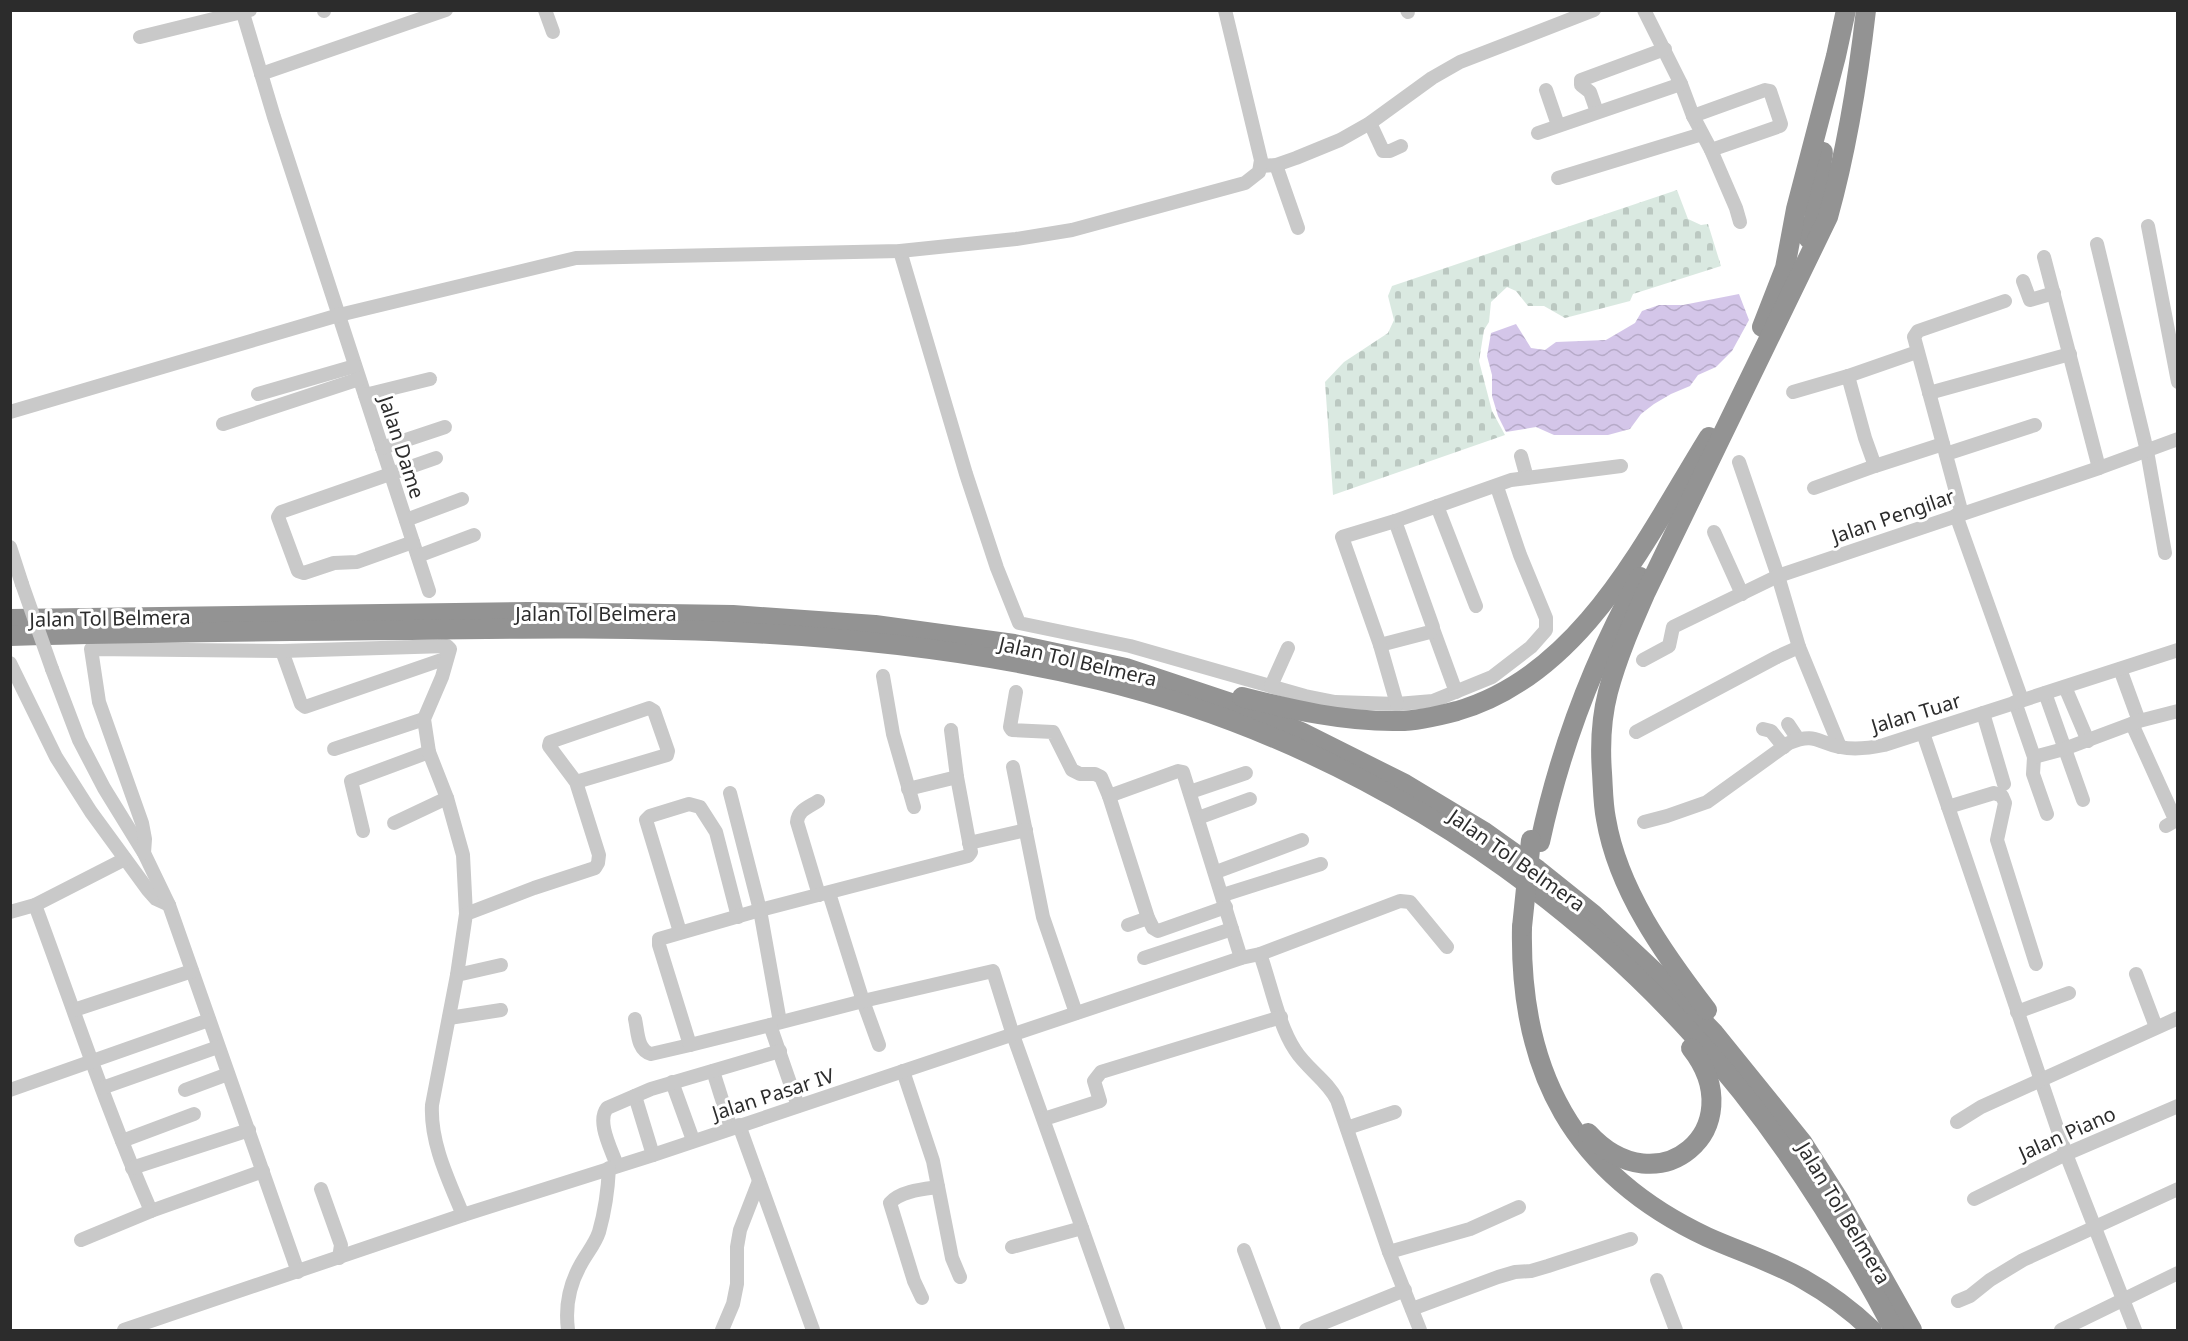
<svg xmlns="http://www.w3.org/2000/svg" width="2188" height="1341" font-family="'Noto Sans',sans-serif">
<style>
.cemetery{fill:url(#cemetery-stones)}
.water{fill:url(#water-waves)}
.lines{fill:none;stroke-linecap:round;stroke-linejoin:round}
.minor{stroke:#c9c9c9;stroke-width:14}
.highway{stroke:#939393;stroke-width:20}
.minor-bridge{stroke:#c9c9c9;stroke-width:14}
.highway-bridge{stroke:#939393;stroke-width:20}
.labels{text-anchor:middle;dominant-baseline:central;stroke-width:6;stroke-linejoin:round;paint-order:stroke}
.street-label{font-size:20px;fill:#2c2c2c;stroke:#fff}
</style>
<defs>
<pattern id="cemetery-stones" width="16" height="16" patternUnits="userSpaceOnUse" patternTransform="scale(1.5)"><rect width="16" height="16" fill="#dae9e1"/><path d="M2 7V4a2 2 0 0 1 4 0v3zM10 15v-3a2 2 0 0 1 4 0v3z" fill="#bbc8c1"/></pattern>
<pattern id="water-waves" width="16" height="10" patternUnits="userSpaceOnUse" patternTransform="scale(1.5)"><rect width="16" height="10" fill="#d4c6e9"/><path d="M0 5q4-4 8 0t8 0" fill="none" stroke="#b6aac8"/></pattern>
</defs>
<rect width="100%" height="100%" fill="#fff"/>
<polygon class="cemetery" points="1677,190 1688,219 1701,225 1708,224 1721,266 1633,294 1630,301 1565,318 1544,306 1528,306 1516,291 1507,287 1491,302 1489,322 1484,330 1479,361 1492,411 1505,435 1333,495 1325,382 1344,362 1388,333 1394,320 1388,296 1392,286"/>
<polygon class="water" points="1739,294 1749,320 1732,351 1716,367 1698,375 1690,386 1671,394 1654,404 1641,414 1630,429 1608,435 1554,435 1536,427 1506,432 1498,416 1492,396 1492,375 1487,356 1491,333 1516,324 1531,348 1545,350 1556,342 1606,340 1635,323 1642,311 1659,305 1683,305"/>
<g class="lines">
<g class="minor">
<polyline points="242,10 274,117 429,591"/>
<polyline points="324,10 324,11"/>
<polyline points="545,10 553,32"/>
<polyline points="1407,10 1408,12"/>
<polyline points="1644,10 1681,84 1693,116 1711,150 1736,208 1740,222"/>
<polyline points="140,37 250,10"/>
<polyline points="261,74 446,10"/>
<polyline points="1546,90 1558,125"/>
<polyline points="1597,112 1590,92 1581,85 1581,80 1665,49"/>
<polyline points="1693,116 1765,90 1770,91 1781,124 1780,126 1711,150"/>
<polyline points="1370,123 1383,151 1390,151 1401,146"/>
<polyline points="1538,133 1681,84"/>
<polyline points="1276,165 1298,228"/>
<polyline points="1261,166 1276,165 1296,158 1340,140 1370,123 1432,78 1460,62 1594,10"/>
<polyline points="1558,178 1702,134"/>
<polyline points="2148,226 2178,382"/>
<polyline points="2097,244 2147,451 2165,553"/>
<polyline points="900,251 966,474 997,568 1019,623 1130,646 1305,696 1335,702 1397,704 1433,701 1492,677 1531,647 1546,630 1546,618 1520,555 1497,487"/>
<polyline points="2044,257 2099,468"/>
<polyline points="2023,281 2030,300 2054,293"/>
<polyline points="1848,376 1865,438 1875,466"/>
<polyline points="1793,392 1848,376 1917,352"/>
<polyline points="1929,393 2070,354"/>
<polyline points="258,394 355,366"/>
<polyline points="365,395 430,379"/>
<polyline points="10,412 339,315 576,258 900,251 1016,239 1072,230 1245,183 1259,172 1261,160 1225,10"/>
<polyline points="223,424 359,379"/>
<polyline points="382,448 445,427"/>
<polyline points="1946,454 2035,425"/>
<polyline points="1521,456 1527,478"/>
<polyline points="1739,462 1778,576 1799,647 1840,747"/>
<polyline points="1814,488 1875,466 1943,444"/>
<polyline points="1437,506 1476,606"/>
<polyline points="1962,514 1914,337 1918,331 2005,301"/>
<polyline points="1956,515 2022,700"/>
<polyline points="406,520 462,499"/>
<polyline points="1714,532 1742,594"/>
<polyline points="413,542 357,562 334,563 304,573 298,571 278,517 281,512 436,458"/>
<polyline points="10,547 22,584"/>
<polyline points="418,556 474,535"/>
<polyline points="1433,629 1456,692"/>
<polyline points="1380,645 1430,632 1433,627 1395,521"/>
<polyline points="282,651 301,704 305,707 447,658"/>
<polyline points="1643,660 1669,646 1673,627 1778,576 2099,468 2178,439"/>
<polyline points="10,663 56,757 91,812 148,890 156,899 169,905"/>
<polyline points="52,669 79,740 104,788 144,853 169,905 298,1272"/>
<polyline points="2120,669 2139,721"/>
<polyline points="883,676 893,734 914,807"/>
<polyline points="1271,686 1288,648"/>
<polyline points="2065,687 2088,741"/>
<polyline points="1016,692 1010,727 1012,730 1053,732 1072,770 1080,774 1095,774 1101,777 1109,796 1148,918 1153,928 1158,931 1226,907"/>
<polyline points="2045,693 2083,800"/>
<polyline points="2015,702 2034,757 2033,774 2047,814"/>
<polyline points="1397,704 1380,645 1342,537 1395,521 1511,480 1621,466"/>
<polyline points="1983,713 2004,784"/>
<polyline points="1788,724 1798,739"/>
<polyline points="2132,724 2174,817 2173,822 2166,826"/>
<polyline points="1763,729 1771,731 1784,747"/>
<polyline points="1636,732 1777,657 1799,647"/>
<polyline points="1923,733 2066,1154 2135,1330"/>
<polyline points="334,749 424,719"/>
<polyline points="2034,757 2064,749 2139,721 2178,711"/>
<polyline points="1013,767 1043,917 1076,1013"/>
<polyline points="908,789 957,777"/>
<polyline points="1190,792 1246,773"/>
<polyline points="730,793 760,910 780,1022"/>
<polyline points="1109,796 1178,771 1183,772 1241,958"/>
<path d="M818 801C809 807 798 810 797 822L819 895"/>
<polyline points="1948,807 1994,793 2002,796 2005,803 1997,840 2036,964"/>
<polyline points="1198,818 1250,799"/>
<path d="M1644 822 1667 816 1707 802 1789 743C1816 732 1817 743 1840 747 1855 750 1870 748 1884 745L2178 650"/>
<polyline points="394,823 447,798"/>
<polyline points="363,831 351,781 429,752"/>
<polyline points="969,843 1026,830"/>
<polyline points="144,853 145,839 142,823 99,702 91,649 282,651 447,646 450,649 442,677 424,719 429,752 447,798 463,855 466,914"/>
<polyline points="1216,872 1302,840"/>
<polyline points="829,893 863,1001 879,1045"/>
<polyline points="1223,895 1321,864"/>
<path d="M35 905C73 1007 107 1111 151 1211L263 1171"/>
<polyline points="10,912 35,905 125,859"/>
<polyline points="1128,925 1148,918"/>
<polyline points="680,932 646,820 650,816 689,804 700,807 716,832 738,917"/>
<path d="M1260 954C1271 984 1278 1024 1295 1050 1307 1069 1327 1080 1337 1100L1389 1252 1420 1330"/>
<polyline points="1144,958 1232,929"/>
<polyline points="2136,974 2156,1027"/>
<polyline points="457,975 501,965"/>
<polyline points="74,1010 192,971"/>
<polyline points="2017,1012 2069,993"/>
<polyline points="449,1018 501,1010"/>
<path d="M635 1019C638 1032 637 1050 651 1054L690 1045"/>
<polyline points="770,1025 863,1001 993,971 1013,1035 1082,1228"/>
<polyline points="713,1071 731,1128"/>
<polyline points="903,1071 933,1161 952,1258 960,1277"/>
<polyline points="672,1082 693,1140"/>
<polyline points="102,1088 218,1047"/>
<polyline points="10,1090 209,1020"/>
<polyline points="185,1090 228,1074"/>
<polyline points="635,1096 653,1155"/>
<polyline points="798,1106 770,1025 690,1045 659,945 659,939 760,910 968,856 971,852 957,777 951,730"/>
<polyline points="1044,1119 1100,1101 1094,1081 1101,1072 1281,1017"/>
<polyline points="1957,1122 1981,1107 2178,1018"/>
<polyline points="739,1125 813,1330"/>
<polyline points="1347,1128 1395,1112"/>
<polyline points="122,1141 194,1114"/>
<path d="M617 1166C612 1150 596 1122 607 1108L651 1089 780 1051"/>
<polyline points="132,1168 249,1130"/>
<polyline points="321,1189 341,1245 339,1258"/>
<polyline points="1974,1199 2066,1154 2178,1106"/>
<path d="M463 1215C449 1181 430 1143 432 1105L457 975 466 914 534 888 595 868 598 863 599 855 576 782 667 755 668 751 654 711 649 708 550 742 549 746 576 782"/>
<polyline points="81,1240 151,1211"/>
<polyline points="1012,1247 1082,1228 1118,1330"/>
<polyline points="1244,1250 1274,1330"/>
<polyline points="1389,1252 1470,1229 1519,1207"/>
<polyline points="1657,1280 1676,1330"/>
<path d="M922 1298 914 1281 890 1203C900 1191 924 1189 938 1187"/>
<polyline points="1958,1301 1970,1296 1990,1280 2023,1260 2178,1189"/>
<polyline points="1412,1309 1498,1277 1515,1272 1531,1271 1548,1266 1631,1239"/>
<polyline points="124,1330 463,1215 653,1155 1241,958 1260,954 1400,901 1410,902 1447,947"/>
<path d="M568 1330C565 1307 569 1285 581 1264 587 1253 595 1244 599 1232 605 1211 608 1189 609 1168"/>
<polyline points="722,1330 733,1304 737,1284 737,1247 740,1230 759,1181"/>
<polyline points="1306,1330 1405,1290"/>
<polyline points="2061,1330 2178,1273"/>
</g>
<g class="highway">
<polyline points="1808,238 1814,219 1823,152"/>
<polyline points="1762,327 1785,268 1796,209 1836,56 1846,10"/>
<polyline points="10,619 528,612 733,615 875,625 1014,644 1126,668 1234,704 1301,732 1405,784 1483,831 1538,870 1593,914 1656,973 1714,1033 1802,1142 1839,1200 1912,1330"/>
<path d="M10 636C144 632 277 631 411 630 641 626 874 626 1099 680 1326 735 1537 863 1694 1036 1774 1123 1839 1226 1894 1330"/>
<path d="M1242 697C1293 710 1345 722 1399 721 1418 721 1438 716 1457 711 1582 675 1645 540 1709 437"/>
<path d="M1540 842C1560 749 1593 661 1640 577"/>
<path d="M1522 927C1519 1072 1573 1174 1707 1237 1738 1251 1773 1262 1803 1279 1828 1293 1851 1310 1872 1330"/>
<path d="M1707 1010C1664 954 1618 890 1606 819 1603 804 1603 788 1602 773 1600 746 1601 719 1608 692 1617 658 1631 626 1645 594L1828 217C1847 149 1858 80 1866 10"/>
<path d="M1588 1133C1658 1210 1754 1128 1691 1048"/>
</g>
<polyline class="minor-bridge" points="22,584 52,669"/>
<polyline class="highway-bridge" points="1522,927 1531,840"/>
</g>
<g class="labels">
<g class="street-label">
<text transform="translate(402 447) rotate(72)">Jalan Dame</text>
<text transform="translate(1893 516) rotate(-19)">Jalan Pengilar</text>
<text x="596" y="613">Jalan Tol Belmera</text>
<text transform="translate(110 618) rotate(-1)">Jalan Tol Belmera</text>
<text transform="translate(1078 661) rotate(13)">Jalan Tol Belmera</text>
<text transform="translate(1916 713) rotate(-17)">Jalan Tuar</text>
<text transform="translate(1517 860) rotate(35)">Jalan Tol Belmera</text>
<text transform="translate(773 1094) rotate(-18)">Jalan Pasar IV</text>
<text transform="translate(2067 1133) rotate(-24)">Jalan Piano</text>
<text transform="translate(1844 1213) rotate(59)">Jalan Tol Belmera</text>
</g>
</g>
<rect width="2188" height="1341" fill="none" stroke="#2c2c2c" stroke-width="24"/>
</svg>
